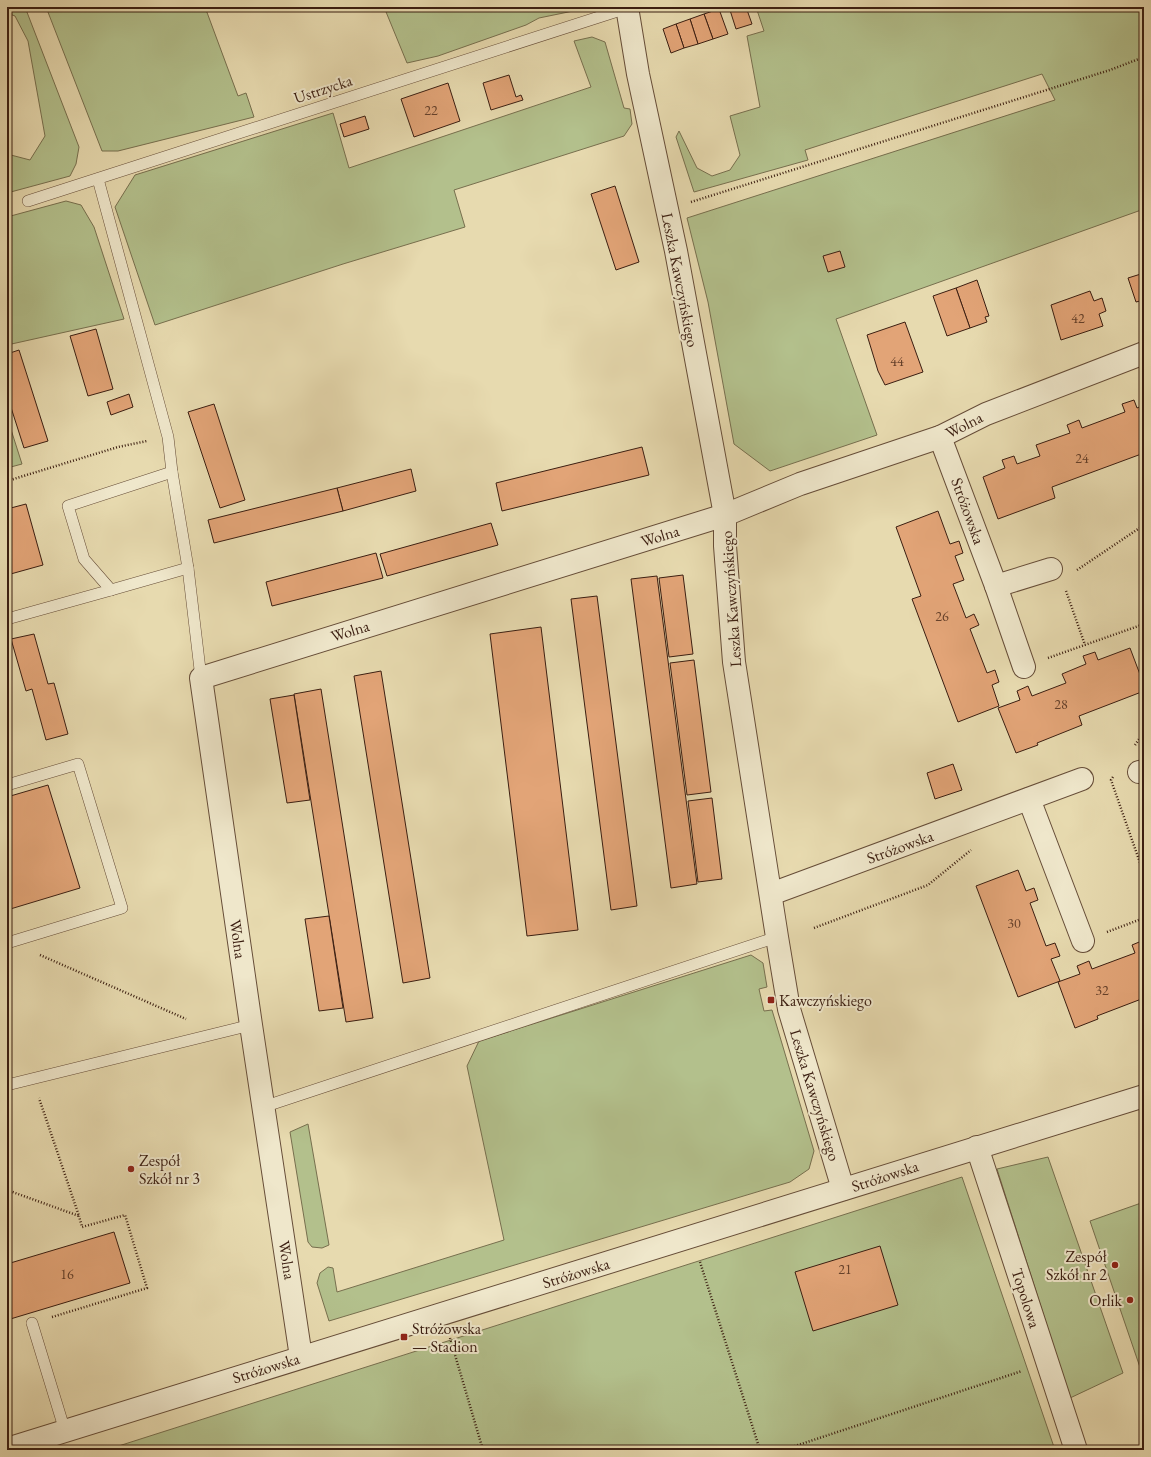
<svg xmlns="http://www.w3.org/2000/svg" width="1151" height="1457" font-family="'EB Garamond',serif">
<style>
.green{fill:#b3c08c;stroke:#776f4e}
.building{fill:#e2a477;stroke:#3b1e11}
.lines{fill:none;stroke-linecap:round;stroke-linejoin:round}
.lane-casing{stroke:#664d38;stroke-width:12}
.street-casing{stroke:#664d38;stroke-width:24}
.path{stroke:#3b1e11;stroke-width:2.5;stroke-dasharray:1 2;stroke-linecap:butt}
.lane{stroke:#efe7cb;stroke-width:11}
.street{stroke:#efe7cb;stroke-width:22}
.poi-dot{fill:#8f2418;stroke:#efe7cb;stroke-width:1.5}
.labels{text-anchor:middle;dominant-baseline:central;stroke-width:4;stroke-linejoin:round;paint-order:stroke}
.number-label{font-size:14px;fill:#65402a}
.street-label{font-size:16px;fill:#3b1e11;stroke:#efe7cb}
.poi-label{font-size:16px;fill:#3b1e11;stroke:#efe7cb;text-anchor:start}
</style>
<rect width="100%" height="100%" fill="#e7daaf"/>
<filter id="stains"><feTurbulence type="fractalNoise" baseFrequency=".005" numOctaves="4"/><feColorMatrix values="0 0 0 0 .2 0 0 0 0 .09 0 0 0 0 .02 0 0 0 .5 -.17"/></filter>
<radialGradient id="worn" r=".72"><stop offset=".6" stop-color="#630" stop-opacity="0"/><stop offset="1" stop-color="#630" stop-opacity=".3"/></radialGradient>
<g class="green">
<polygon points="7,7 25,7 79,147 76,164 70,176 7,193 7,154 30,160 45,136 28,41 15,16 7,13"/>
<polygon points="46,7 205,7 238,96 246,93 254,117 118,151 102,151"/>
<polygon points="384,7 583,7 578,10 539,18 526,25 438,56 407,63"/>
<polygon points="756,7 1144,7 1144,209 836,319 877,435 770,471 734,444 708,302 687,218 1055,100 1042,74 805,150 808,160 694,192 676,137 679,131 697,168 712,176 730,170 740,155 730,116 760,107 747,36 764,31"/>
<polygon points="592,37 605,42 624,108 630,109 632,124 624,136 454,190 465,227 343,264 155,325 115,207 135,175 333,113 349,168 591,87 574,41"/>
<polygon points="66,201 81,205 94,227 124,319 7,345 7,217"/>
<polygon points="7,417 22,464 7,468"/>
<polygon points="751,955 763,963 767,987 759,989 764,1011 772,1010 814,1151 809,1169 790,1182 329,1321 317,1283 320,1273 328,1267 333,1268 337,1292 504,1240 467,1066 479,1041"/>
<polygon points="308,1124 329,1245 322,1248 312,1247 308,1242 290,1132"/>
<polygon points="1048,1157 1123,1373 1070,1398 997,1169"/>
<polygon points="962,1177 1055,1450 106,1450"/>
<polygon points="1144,1202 1144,1379 1090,1221"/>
</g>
<g class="building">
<polygon points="729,7 746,7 752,24 736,29"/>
<polygon points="719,9 728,34 713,39 704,14"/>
<polygon points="704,14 713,39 698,44 690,19"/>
<polygon points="690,19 698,44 684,48 676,24"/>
<polygon points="676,24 684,48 671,53 663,29"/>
<polygon points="509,75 516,97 521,95 523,100 491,110 483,83"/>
<polygon points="448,83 460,121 414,137 401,99"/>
<polygon points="365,116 369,129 344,137 340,124"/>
<polygon points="615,186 639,262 616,270 591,194"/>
<polygon points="840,251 845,267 828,272 823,256"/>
<polygon points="1144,273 1144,300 1136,302 1128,278"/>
<polygon points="977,280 989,316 985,317 987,322 970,328 956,288"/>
<polygon points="956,288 970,328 947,336 933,296"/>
<polygon points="1090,291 1094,301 1102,298 1106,311 1099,314 1103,326 1061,340 1051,305"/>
<polygon points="905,322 923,372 885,385 878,371 867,335"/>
<polygon points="96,329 113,389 88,396 70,336"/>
<polygon points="19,350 48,441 24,448 7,395 7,354"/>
<polygon points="129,394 133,407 111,415 107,402"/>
<polygon points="1134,400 1137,408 1144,405 1144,453 1052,487 1055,498 998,519 983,477 1005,468 1002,460 1014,456 1017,464 1040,456 1036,445 1070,433 1067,425 1079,420 1082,428 1125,412 1122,404"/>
<polygon points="214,404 245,500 220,508 188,412"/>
<polygon points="642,447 649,475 502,511 496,483"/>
<polygon points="411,469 416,491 343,511 337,488"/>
<polygon points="337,488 343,511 214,543 208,520"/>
<polygon points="26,504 43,565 7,575 7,509"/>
<polygon points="938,511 950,544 959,541 963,553 955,556 964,580 953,584 966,618 974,614 979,625 970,629 987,673 995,670 999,682 992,685 999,706 958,722 912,599 921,596 896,527"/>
<polygon points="491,523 498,545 387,576 380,554"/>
<polygon points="376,553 383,578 272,606 266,582"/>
<polygon points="683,575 693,654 669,657 659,578"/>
<polygon points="657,576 697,884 671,888 631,579"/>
<polygon points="597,596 637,906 611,910 571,599"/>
<polygon points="541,627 578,930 527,936 490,634"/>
<polygon points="34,634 48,684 54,683 68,734 46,740 32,689 26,691 11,639"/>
<polygon points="1130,648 1144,685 1144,691 1079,716 1082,725 1037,743 1038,745 1016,753 998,708 1020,700 1017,691 1028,686 1032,696 1066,683 1062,674 1086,664 1083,656 1095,652 1098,660"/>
<polygon points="694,660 711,792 687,795 670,663"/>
<polygon points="381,671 430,978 403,983 354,676"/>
<polygon points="321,689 373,1018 346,1022 294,694"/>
<polygon points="294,695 310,800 287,803 270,699"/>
<polygon points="953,764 962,790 935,799 927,773"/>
<polygon points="48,785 80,888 7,910 7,797"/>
<polygon points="712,798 722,879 698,882 688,801"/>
<polygon points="1018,870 1026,891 1034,888 1038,900 1030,903 1046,946 1055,943 1060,956 1051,959 1060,981 1018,997 976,886"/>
<polygon points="329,916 343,1008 319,1011 305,919"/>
<polygon points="1144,940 1144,998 1097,1016 1098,1019 1075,1028 1058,982 1080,974 1077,966 1089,961 1092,969 1135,953 1132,945"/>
<polygon points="114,1232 130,1283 7,1320 7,1264"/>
<polygon points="880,1246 898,1305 813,1331 795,1272"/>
</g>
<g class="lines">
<defs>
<g id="lane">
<polyline points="98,179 168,437 172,472"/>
<polyline points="28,201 627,8"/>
<polyline points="111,590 188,568"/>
<polyline points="7,619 111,590 84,559 68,506 172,472 188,568 201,678"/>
<polyline points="7,785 78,764 122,908 7,943"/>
<polyline points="7,1085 251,1025"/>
<polyline points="263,1107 777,937"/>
<polyline points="32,1323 65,1431"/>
</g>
<g id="street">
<polyline points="627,7 638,74 676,251 725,515 725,546 734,662 777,937 789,1009 843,1189"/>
<polyline points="940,437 996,586 1051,569"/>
<polyline points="996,586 1024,667"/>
<polyline points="1139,772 1144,771"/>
<polyline points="1029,799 1083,941"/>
<polyline points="771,894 1082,779"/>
<polyline points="977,1147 1076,1450"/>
<polyline points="301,1357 251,1025 201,678 725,515 800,484 940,437 986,414 1144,353"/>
<polyline points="7,1449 1144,1096"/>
</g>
</defs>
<use href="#lane" class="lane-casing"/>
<use href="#street" class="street-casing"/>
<g class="path">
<polyline points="1010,7 1035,7"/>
<polyline points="691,202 1110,70 1144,57"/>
<polyline points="7,481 118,447 147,441"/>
<polyline points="1077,570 1144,525"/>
<polyline points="1066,591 1085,645"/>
<polyline points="1048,658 1144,624"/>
<polyline points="1135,745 1144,732"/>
<polyline points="1113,777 1111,780 1144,874"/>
<polyline points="814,928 928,885 971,850"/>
<polyline points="1107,932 1144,918"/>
<polyline points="40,955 186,1019"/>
<polyline points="7,1190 79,1216 39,1098"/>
<polyline points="700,1262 760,1450"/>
<polyline points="52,1317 147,1288 125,1215 82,1227 79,1216"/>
<polyline points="450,1338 483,1450"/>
<polyline points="783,1450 1022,1371"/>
</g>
<use href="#lane" class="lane"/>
<use href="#street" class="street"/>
</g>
<g class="poi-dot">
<rect x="767" y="996" width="8" height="8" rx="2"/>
<circle cx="131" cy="1169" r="4"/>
<circle cx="1115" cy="1265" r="4"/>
<circle cx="1130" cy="1300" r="4"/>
<rect x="400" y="1333" width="8" height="8" rx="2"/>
</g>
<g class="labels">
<g class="number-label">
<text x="431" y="110">22</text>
<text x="1078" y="318">42</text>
<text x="897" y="361">44</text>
<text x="1082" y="458">24</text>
<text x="942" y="616">26</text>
<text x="1061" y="704">28</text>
<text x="1014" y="923">30</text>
<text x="1102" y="990">32</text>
<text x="845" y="1269">21</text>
<text x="67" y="1274">16</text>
</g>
<g class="street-label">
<text transform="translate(323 89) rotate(-18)">Ustrzycka</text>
<text transform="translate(680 280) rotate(79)">Leszka Kawczyńskiego</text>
<text transform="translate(964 425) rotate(-27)">Wolna</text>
<text transform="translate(968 511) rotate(70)">Stróżowska</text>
<text transform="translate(660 536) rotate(-17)">Wolna</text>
<text transform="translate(731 599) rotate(-94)">Leszka Kawczyńskiego</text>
<text transform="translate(350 631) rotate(-17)">Wolna</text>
<text transform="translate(900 847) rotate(-20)">Stróżowska</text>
<text transform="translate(238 939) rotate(82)">Wolna</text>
<text transform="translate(815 1095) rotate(73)">Leszka Kawczyńskiego</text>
<text transform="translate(885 1176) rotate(-18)">Stróżowska</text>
<text transform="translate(287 1260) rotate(81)">Wolna</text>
<text transform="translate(576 1273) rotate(-17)">Stróżowska</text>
<text transform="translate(1026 1298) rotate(72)">Topolowa</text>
<text transform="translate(266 1368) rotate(-17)">Stróżowska</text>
</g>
<g class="poi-label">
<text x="779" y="1000">Kawczyńskiego</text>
<text x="139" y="1160">Zespół<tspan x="139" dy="18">Szkół nr 3</tspan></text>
<text x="1107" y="1256" text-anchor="end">Zespół<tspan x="1107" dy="18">Szkół nr 2</tspan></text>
<text x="1122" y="1300" text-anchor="end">Orlik</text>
<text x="412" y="1328">Stróżowska<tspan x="412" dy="18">— Stadion</tspan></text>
</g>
</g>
<rect width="1151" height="1457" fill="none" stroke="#e7daaf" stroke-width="24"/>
<rect x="8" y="8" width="1135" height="1441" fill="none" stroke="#3b1e11" stroke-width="2"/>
<rect x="12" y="12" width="1127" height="1433" fill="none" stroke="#3b1e11"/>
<rect width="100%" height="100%" filter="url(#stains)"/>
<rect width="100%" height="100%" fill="url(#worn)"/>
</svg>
